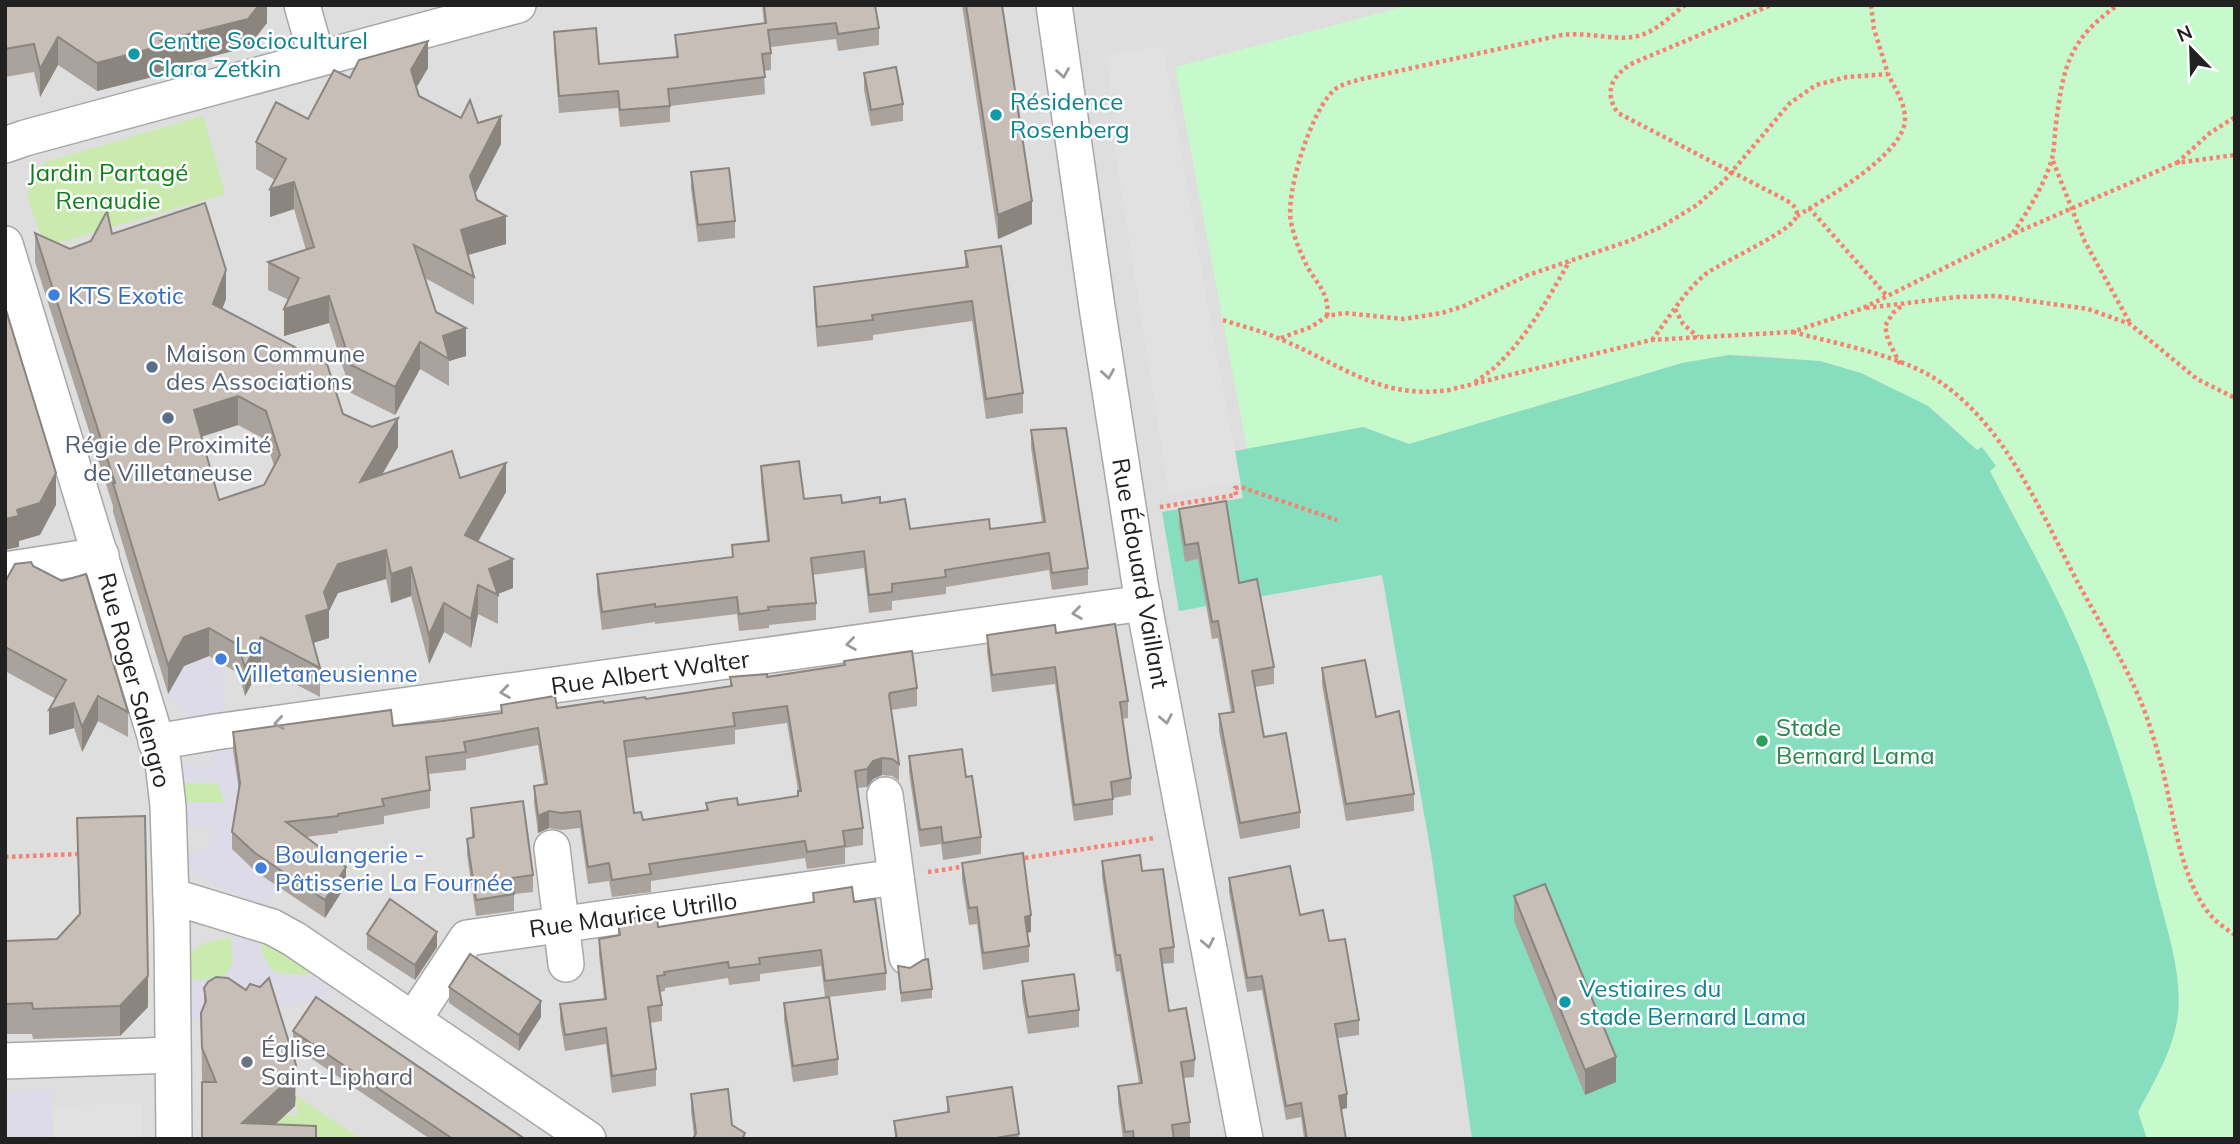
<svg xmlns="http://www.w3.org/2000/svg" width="2240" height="1144" font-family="Mulish,sans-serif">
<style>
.residential{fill:#dfdede}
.grass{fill:#caeaae}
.park{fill:#c6f9cb}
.pitch{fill:#87debe}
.parking{fill:#e1e1e1}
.plaza{fill:#dcdbe7}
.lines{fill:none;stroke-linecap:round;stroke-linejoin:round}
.minor-casing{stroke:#a8a8a8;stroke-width:38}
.path{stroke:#f88271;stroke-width:4.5;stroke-dasharray:3.5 3.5;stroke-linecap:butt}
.minor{stroke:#fff;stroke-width:35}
.wall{fill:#aaa39d;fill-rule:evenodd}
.shaded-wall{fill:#8b8580}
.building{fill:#c6beb7;stroke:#8b8580;stroke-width:2;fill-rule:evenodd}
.oneway{stroke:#9b9b9b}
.culture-dot{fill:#0f9aa8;stroke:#fff;stroke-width:2.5}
.shop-dot{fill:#3f7fe0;stroke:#fff;stroke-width:2.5}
.service-dot{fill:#5c6f8a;stroke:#fff;stroke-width:2.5}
.leisure-dot{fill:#2e9e5b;stroke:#fff;stroke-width:2.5}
.worship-dot{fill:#6b7280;stroke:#fff;stroke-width:2.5}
.labels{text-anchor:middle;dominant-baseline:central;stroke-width:5;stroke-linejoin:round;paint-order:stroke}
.culture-label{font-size:24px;fill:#0d838f;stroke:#fff;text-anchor:start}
.park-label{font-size:24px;fill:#0d8019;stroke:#fff}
.shop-label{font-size:24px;fill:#366cbe;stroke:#fff;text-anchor:start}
.service-label{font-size:24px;fill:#4e5e75;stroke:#fff;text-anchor:start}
.street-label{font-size:24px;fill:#212121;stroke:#fff}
.leisure-label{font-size:24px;fill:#27864d;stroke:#fff;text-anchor:start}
.worship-label{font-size:24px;fill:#5b616d;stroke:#fff;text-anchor:start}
</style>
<rect width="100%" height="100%" fill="#f1eee7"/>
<rect class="residential" x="5" y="5" width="2230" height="1134"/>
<g class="grass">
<path d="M203 116 225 194 46 246C35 215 8 176 52 160Z"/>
<polygon points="183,783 217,783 225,803 183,802"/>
<path d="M230 937 233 960 227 974 218 978 184 981C190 944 196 945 230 937Z"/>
<path d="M262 938 319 972C288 980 258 976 262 938Z"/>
<polygon points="296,1096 361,1139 259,1139 260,1116 298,1116"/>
</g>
<path class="park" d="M1410 5H2235V1139H2147L2138 1112C2154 1082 2174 1049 2178 1014 2182 974 2168 933 2158 894 2139 817 2115 740 2086 666 2060 598 2023 534 1989 470L1995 467 1981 447 1977 450 1939 414 1861 373 1820 361 1750 355H1729L1682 363 1409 444 1363 427 1247 449 1175 67Z"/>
<path class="pitch" d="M1729 355 1820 361 1861 373 1928 406 1977 450 1982 447 1996 466 1990 471C2023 535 2060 598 2087 666 2116 740 2139 817 2158 894 2168 933 2182 974 2178 1014 2174 1049 2154 1082 2138 1112L2147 1139H1472L1431 853 1382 575 1179 611 1162 512 1243 498 1235 451 1363 427 1409 444 1682 363Z"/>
<g class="parking">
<polygon points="1163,46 1214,341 1235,451 1241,487 1240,482 1169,494 1114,144 1108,54"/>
<polygon points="141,1103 142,1139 53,1139 52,1106"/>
</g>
<g class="plaza">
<polygon points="209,656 227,667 222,677 227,721 198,725 174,699 170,699 168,694 184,666"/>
<polygon points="231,735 240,801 232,848 255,871 277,885 269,909 194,875 189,867 186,855 207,848 213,827 183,827 183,802 224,802 217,783 183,783 183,765 212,766 206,739"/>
<polygon points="245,936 262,938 261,952 271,969 278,973 308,975 319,972 336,984 323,1006 300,1001 289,1005 204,1019 185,1019 184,981 218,978 227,974 233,960 230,937"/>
<polygon points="52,1090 53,1139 5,1139 5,1092"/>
</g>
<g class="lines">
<defs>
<g id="minor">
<polyline points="302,5 317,58"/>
<polyline points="1054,5 1097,307 1140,584 1245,1139"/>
<polyline points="5,145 25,138 518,5"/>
<polyline points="5,244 163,762 168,806 172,929 174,1139"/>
<polyline points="5,570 101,555"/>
<polyline points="156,742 215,732 1144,603"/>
<polyline points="885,795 907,957"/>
<polyline points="552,848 566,964"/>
<polyline points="171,896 272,927 294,939 588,1139"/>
<polyline points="413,1020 467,938 896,877"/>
<polyline points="5,1061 173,1055"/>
</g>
</defs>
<use href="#minor" class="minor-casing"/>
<g class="path">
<polyline points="2053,161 2085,242 2130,323"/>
<polyline points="2177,163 2210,133 2235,117"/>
<polyline points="1809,208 1887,296"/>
<path d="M1797 216C1825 199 1905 154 1905 119 1905 102 1895 89 1888 74"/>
<path d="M2013 233C2028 211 2043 187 2051 162 2055 150 2054 136 2056 124 2063 67 2069 39 2118 5"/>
<polyline points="1866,308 1957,297 1996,296 2088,309 2130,324 2197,379 2235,398"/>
<polyline points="1675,309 1683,324 1698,337"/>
<path d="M1327 316C1330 295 1318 285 1308 268 1301 254 1294 238 1291 222 1285 193 1311 112 1333 91 1340 84 1352 82 1362 79L1562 35C1587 32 1612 40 1633 37 1654 34 1669 17 1685 5"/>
<path d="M1223 320C1242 326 1262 331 1280 339 1341 364 1379 400 1449 390L1651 340 1792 332 1861 309 2013 234 2176 163 2235 155"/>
<path d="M1793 332C1834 343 1892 354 1929 375 2003 418 2040 511 2078 583 2098 620 2121 656 2138 695 2147 715 2154 739 2160 760 2174 809 2178 881 2214 919 2220 925 2228 930 2235 935"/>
<polyline points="1281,338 1311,327 1327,316 1344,313 1404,319 1442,313 1464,306 1528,275 1629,241 1661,227 1697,205 1724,181 1790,103 1816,85 1847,77 1888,74 1874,29 1871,5"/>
<path d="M1652 340C1670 317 1684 291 1707 273 1725 261 1787 233 1795 219 1801 209 1791 203 1784 199L1618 113C1603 92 1612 75 1633 63L1771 5"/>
<polyline points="1900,364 1888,340 1885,326 1893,313 1904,304"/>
<path d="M1475 382C1517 356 1545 304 1569 262"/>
<polyline points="1160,507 1236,495 1235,488 1241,487 1337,520"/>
<polyline points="5,857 77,854"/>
<polyline points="1018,859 1155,838"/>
<polyline points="928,872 968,866"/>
</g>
<use href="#minor" class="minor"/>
</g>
<g class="wall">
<polygon points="5,5 267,5 267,23 248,47 168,68 168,73 97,91 58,65 40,97 34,72 5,77"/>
<polygon points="762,5 875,5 879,28 879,45 838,51 836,39 771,47 771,70 764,71 765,94 670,106 670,122 620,127 618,108 559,113 554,49 554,32 599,64 676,57 675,35 764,23"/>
<polygon points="962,5 1002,5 1032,224 998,239"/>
<polygon points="428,68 416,88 419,96 461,118 478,123 501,144 475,194 477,200 506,244 468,255 474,277 474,305 425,278 436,312 466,356 449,361 449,386 420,369 395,415 351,393 329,323 284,336 289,300 268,290 268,262 306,250 294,209 270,217 275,180 256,169 256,142 308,119 350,78"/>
<polygon points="864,73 903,104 903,121 871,126 864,90"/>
<polygon points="691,172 735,221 735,238 698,242 691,189"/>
<path d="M35 233 70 249 112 234 226 299 222 309 343 414 398 447 382 475 460 478 506 492 478 542 513 588 498 594V624L478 614 471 648 444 632 429 664 411 596 391 603 386 579 338 593 329 611V638L313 643 320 668V697L261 666 245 696 238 673 209 656 184 666 168 694 113 512V506L35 262ZM238 425 266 440 274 466 264 485 219 500 201 437Z"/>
<polygon points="965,251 1023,393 1023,413 986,419 972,321 873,335 873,340 817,347 814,307 814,287 965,267"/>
<polygon points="1031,430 1088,568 1088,585 1052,590 1049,570 946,587 946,594 892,601 892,610 869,613 864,568 813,575 816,603 816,620 769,625 769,628 739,631 737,614 655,624 655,622 602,630 597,591 597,574 732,557 732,545 767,541 761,483 761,466 804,499 842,503 880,503 910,529 990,529 1042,522 1031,448"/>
<polygon points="1179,509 1239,583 1274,667 1274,684 1255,687 1264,737 1300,812 1300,828 1240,839 1219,731 1219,714 1231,712 1218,638 1212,639 1198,559 1185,562 1179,525"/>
<polygon points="33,566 128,712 128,737 98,721 82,752 74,728 49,735 56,699 5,671 5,582"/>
<polygon points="1056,633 1128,701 1128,718 1122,719 1131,778 1131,795 1113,798 1113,815 1074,821 1055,684 992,692 987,652 987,635"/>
<polygon points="1322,668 1376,717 1414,794 1414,811 1346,821 1322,685"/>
<path d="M730 677H767L917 688V706L891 710 899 764V781L892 776 882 775 873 779 867 787 858 788 863 828V845L845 848V864L807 869 805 858 651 881V892L612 897 609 881 588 884 580 828 561 830 549 828 538 833 534 803V786L544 784 538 745 466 759V770L428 774 430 790V808L384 816V824L338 831V833L306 837 346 885 325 918 255 871 232 849V832L239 791 233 750V732L393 726 442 721 501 714V705L557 708 646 699 730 686ZM787 723 798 791V796L738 805 706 803V810L643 820 634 813 627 758 735 744V730Z"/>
<polygon points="909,756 966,777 981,837 981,854 943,860 941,844 920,847 909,773"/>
<polygon points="5,781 6,801 6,817 5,818"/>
<polygon points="471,808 533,875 533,892 514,894 514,911 476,916 467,855 467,839 472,838"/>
<polygon points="77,818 148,1007 120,1036 33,1039 32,1034 5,1034 5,941 57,939 79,915"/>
<polygon points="1102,861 1142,871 1174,947 1174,963 1162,964 1169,1011 1195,1058 1194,1077 1184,1078 1190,1122 1190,1139 1123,1139 1118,1102 1118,1086 1139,1083 1120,971 1116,972 1102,877"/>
<polygon points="962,863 1031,932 1027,933 1029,946 1029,962 983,970 977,924 969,925 962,880"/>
<polygon points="1229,878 1300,915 1329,941 1359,1020 1359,1035 1338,1038 1347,1108 1341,1109 1346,1139 1304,1139 1301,1117 1286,1120 1262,990 1247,992 1229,892"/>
<polygon points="813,893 854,902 886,973 886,990 829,997 838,1059 838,1075 793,1082 784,1020 784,1003 825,997 821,966 760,974 760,981 729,985 728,978 665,988 665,991 660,992 662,1005 662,1021 650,1023 656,1069 656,1086 612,1093 606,1044 565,1051 560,1021 560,1004 604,999 599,955 599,939 618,936 618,920 658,927 813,902"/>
<polygon points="1514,896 1616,1082 1585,1095 1514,921"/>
<polygon points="367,934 437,947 415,980 367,949"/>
<polygon points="898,966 910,968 932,989 932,998 901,1002"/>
<polygon points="1022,981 1079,1010 1079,1027 1028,1034 1022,998"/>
<polygon points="449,987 541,1017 519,1051 449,1003"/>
<polygon points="204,988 296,1097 295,1106 275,1124 202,1139 203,1082 202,1080 201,1013 204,1005"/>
<polygon points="293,1031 525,1139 430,1139 293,1046"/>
<polygon points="691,1094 732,1125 745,1139 694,1136 691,1111"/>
<polygon points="947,1097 1019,1134 1019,1139 895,1139 894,1121 947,1113"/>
</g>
<g class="shaded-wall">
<polygon points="259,5 267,5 267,23 248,47 168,68 168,73 97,91 97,63 161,41"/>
<polygon points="58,37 58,65 40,97 40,69"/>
<polygon points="428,41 428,68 411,97 411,70"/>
<polygon points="501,116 501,144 470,204 470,176"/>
<polygon points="294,182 294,209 270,217 270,189"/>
<polygon points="1032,201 1032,224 998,239 998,215"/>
<polygon points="506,216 506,244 461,257 461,230"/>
<polygon points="226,270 226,299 213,333 213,304"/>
<polygon points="329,296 329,323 284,336 284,309"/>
<polygon points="466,328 466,356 449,361 443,336"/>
<polygon points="420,342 420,369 395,415 395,387"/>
<polygon points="238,396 238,425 194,439 194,410"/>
<polygon points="398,418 398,447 360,511 360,482"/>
<polygon points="506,463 506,492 465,564 465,535"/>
<polygon points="56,473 56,505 40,535 19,541 19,547 5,550 5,519 17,510"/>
<polygon points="386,550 386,579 338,593 329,611 329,638 306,645 306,616 324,592 338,564"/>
<polygon points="513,559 513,588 497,594 489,569"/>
<polygon points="411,567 411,596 391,603 391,574"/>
<polygon points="478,585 478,614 471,648 471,619"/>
<polygon points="444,603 444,632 429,664 429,635"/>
<polygon points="209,628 209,656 184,666 168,694 168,665 184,637"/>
<polygon points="261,637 261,666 245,696 245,667"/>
<polygon points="98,696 98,721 82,752 82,727"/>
<polygon points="74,703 74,728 49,735 49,710"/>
<polygon points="882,758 882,775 873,779 867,787 867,769 873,761"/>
<polygon points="549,811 549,828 538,833 538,816"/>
<polygon points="346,867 346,885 325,918 325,900"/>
<polygon points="1031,915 1031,932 1025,933 1025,917"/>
<polygon points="437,932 437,947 415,980 415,965"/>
<polygon points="148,976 148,1007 120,1036 120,1006"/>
<polygon points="541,1001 541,1017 519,1051 519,1035"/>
<polygon points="1616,1057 1616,1082 1585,1095 1585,1070"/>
<polygon points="296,1065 295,1106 260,1139 242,1123"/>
<polygon points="1347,1094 1347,1108 1339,1110 1339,1096"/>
</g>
<g class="building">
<polygon points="5,5 259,5 248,19 161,41 168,44 97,63 58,37 40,69 34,44 5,49"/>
<polygon points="764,5 875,5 879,28 838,34 836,23 768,30 771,53 762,54 765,77 668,89 670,106 620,110 618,91 559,96 554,32 596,28 599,64 678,57 675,35 766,23"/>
<polygon points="966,5 1002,5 1032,201 998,215"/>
<polygon points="428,41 411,70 419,96 461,118 470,100 478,123 501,116 470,176 477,200 506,216 461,230 474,277 414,245 436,312 466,328 443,336 449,359 420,342 395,387 351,365 329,296 284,309 299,278 268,262 314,247 294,182 270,189 286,159 256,142 276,102 308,119 334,70 350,78 359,60"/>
<polygon points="896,67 903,104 871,110 864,73"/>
<polygon points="729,168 735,221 698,225 691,172"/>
<path d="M205 203 226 270 213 304 327 364 343 414 372 427 398 418 360 482 452 451 460 478 506 463 465 535 513 559 489 569 498 595 478 585 471 619 444 603 429 635 411 567 391 574 386 550 338 564 324 592 329 609 306 616 320 668 261 637 245 667 238 645 209 628 184 637 168 665 113 483H115L35 233 70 249 91 241 107 211 112 234ZM238 396 266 411 280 455 264 485 219 500 194 410Z"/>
<polygon points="1001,246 1023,393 986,399 972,301 872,315 873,320 817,327 814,287 968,267 965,251"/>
<polygon points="5,307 56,473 40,503 17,510 19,516 5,519"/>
<polygon points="1066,428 1088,568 1052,573 1049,553 945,570 946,577 892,584 892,592 869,595 864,551 811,558 816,603 768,607 769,610 739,614 737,597 655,607 655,604 602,612 597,574 733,557 732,545 769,541 761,466 799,461 804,499 841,495 842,503 880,497 880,503 905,499 910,529 989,519 990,529 1045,522 1031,430"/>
<polygon points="1226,501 1239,583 1257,579 1274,667 1252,671 1264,737 1286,733 1300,812 1240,823 1219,714 1234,712 1218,621 1212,622 1198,543 1185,545 1179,509"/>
<polygon points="31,562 33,566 62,581 86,574 128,712 98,696 82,727 74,703 49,710 66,680 5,647 5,582 15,564"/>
<polygon points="1115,624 1128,701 1120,702 1131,778 1111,782 1113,799 1074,805 1055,667 992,675 987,635 1055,625 1056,633"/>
<path d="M912 651 917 688 890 693 889 695 899 764 892 759 882 758 873 761 867 769 855 771 863 828 843 831 845 846 807 852 805 841 649 864 651 874 612 880 609 863 588 867 580 811 561 813 549 811 538 816 534 786 547 784 538 728 464 742 466 752 426 757 430 790 382 799 384 806 338 814V816L286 822 346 867 325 900 255 853 232 832 240 783 233 732 391 710 393 726 442 721 502 713 501 705 555 696 557 708 603 701 604 703 645 697 646 699 732 686 730 677 767 674V677L845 665 844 661ZM787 706 801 791H798V796L738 805 737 798 722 800 706 803 708 810 643 820 641 812 634 813 624 741 735 726 733 713Z"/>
<polygon points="1365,660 1376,717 1399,711 1414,794 1346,804 1322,668"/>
<polygon points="962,749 966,777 972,776 981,837 943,843 941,827 920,830 909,756"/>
<polygon points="523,801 533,875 512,878 514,894 476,900 467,839 474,837 471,808"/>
<polygon points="145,816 148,976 120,1006 33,1009 32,1003 5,1004 5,941 57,939 80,914 77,818"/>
<polygon points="1023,853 1031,915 1025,917 1029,946 983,953 977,907 969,908 962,863"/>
<polygon points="1140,855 1142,871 1163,869 1174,947 1160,949 1164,978 1169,1011 1186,1008 1195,1058 1194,1060 1181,1062 1190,1122 1172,1125 1174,1139 1134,1139 1133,1131 1125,1132 1118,1086 1142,1083 1120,955 1116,955 1102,861"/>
<polygon points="1290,866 1300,915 1323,910 1329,941 1345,939 1359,1020 1335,1024 1347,1094 1339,1096 1346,1139 1307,1139 1301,1103 1286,1106 1262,976 1247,978 1229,878"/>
<polygon points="1545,884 1616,1057 1585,1070 1514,896"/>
<polygon points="852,887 854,902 875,899 886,973 825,981 821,950 759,958 760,964 729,968 728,962 664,972 665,975 657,976 662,1005 648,1007 656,1069 612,1076 606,1028 565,1035 560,1004 606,999 599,939 620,935 618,920 657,915 658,927 814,902 813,893"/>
<polygon points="390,899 437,932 415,965 367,934"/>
<polygon points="470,954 541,1001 519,1035 449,987"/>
<polygon points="928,959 932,989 901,993 898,966 910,968 923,960"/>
<polygon points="1074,974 1079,1010 1028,1017 1022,981"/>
<polygon points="216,977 228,978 246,990 250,984 260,987 269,978 296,1065 295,1074 242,1123 316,1126 316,1139 202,1139 202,1082 216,1082 202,1048 201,1013 206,1001 204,988 208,982"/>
<polygon points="316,997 525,1139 453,1139 293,1031"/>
<polygon points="829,997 838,1059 793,1066 784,1003"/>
<polygon points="1012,1087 1019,1134 990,1139 897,1139 894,1121 949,1112 947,1097"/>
<polygon points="728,1089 732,1125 745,1133 742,1139 693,1139 696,1133 691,1094"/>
</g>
<defs><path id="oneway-chevron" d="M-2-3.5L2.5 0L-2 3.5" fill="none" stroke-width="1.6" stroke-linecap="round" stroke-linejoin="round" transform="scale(1.75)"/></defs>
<g class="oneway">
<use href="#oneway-chevron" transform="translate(1063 73) rotate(81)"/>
<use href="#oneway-chevron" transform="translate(1108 374) rotate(81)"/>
<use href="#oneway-chevron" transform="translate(1077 613) rotate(172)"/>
<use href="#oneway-chevron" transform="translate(851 644) rotate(172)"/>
<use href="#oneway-chevron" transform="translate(505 692) rotate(172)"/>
<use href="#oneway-chevron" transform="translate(1166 719) rotate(79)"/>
<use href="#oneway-chevron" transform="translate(279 723) rotate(172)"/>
<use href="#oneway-chevron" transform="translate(1208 943) rotate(79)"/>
</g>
<g class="culture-dot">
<circle cx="134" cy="54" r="7"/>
<circle cx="996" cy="115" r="7"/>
<circle cx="1565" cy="1002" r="7"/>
</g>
<g class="shop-dot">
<circle cx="54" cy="295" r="7"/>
<circle cx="221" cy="659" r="7"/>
<circle cx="261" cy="868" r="7"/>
</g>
<g class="service-dot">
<circle cx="152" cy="367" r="7"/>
<circle cx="168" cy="418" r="7"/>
</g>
<circle class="leisure-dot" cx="1762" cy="741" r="7"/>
<circle class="worship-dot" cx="247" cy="1062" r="7"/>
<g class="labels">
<g class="culture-label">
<text x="148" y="40">Centre Socioculturel<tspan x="148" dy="28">Clara Zetkin</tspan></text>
<text x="1010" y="101">Résidence<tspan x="1010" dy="28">Rosenberg</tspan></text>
<text x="1579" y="988">Vestiaires du<tspan x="1579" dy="28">stade Bernard Lama</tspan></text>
</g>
<g class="park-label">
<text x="108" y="172">Jardin Partagé<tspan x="108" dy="28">Renaudie</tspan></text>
</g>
<g class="shop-label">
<text x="68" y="295">KTS Exotic</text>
<text x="235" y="645">La<tspan x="235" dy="28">Villetaneusienne</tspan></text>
<text x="275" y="854">Boulangerie -<tspan x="275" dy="28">Pâtisserie La Fournée</tspan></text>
</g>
<g class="service-label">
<text x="166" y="353">Maison Commune<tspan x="166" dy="28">des Associations</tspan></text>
<text x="168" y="444" text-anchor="middle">Régie de Proximité<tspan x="168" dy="28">de Villetaneuse</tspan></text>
</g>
<g class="street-label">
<text transform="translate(1141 573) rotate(80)">Rue Édouard Vaillant</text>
<text transform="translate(650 672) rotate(-8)">Rue Albert Walter</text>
<text transform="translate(135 680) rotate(75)">Rue Roger Salengro</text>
<text transform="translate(633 914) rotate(-8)">Rue Maurice Utrillo</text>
</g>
<g class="leisure-label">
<text x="1776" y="727">Stade<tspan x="1776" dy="28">Bernard Lama</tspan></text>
</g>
<g class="worship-label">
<text x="261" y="1048">Église<tspan x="261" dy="28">Saint-Liphard</tspan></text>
</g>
</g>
<rect width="2240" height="1144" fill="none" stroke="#212121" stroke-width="14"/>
<g transform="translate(2191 49) rotate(337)" stroke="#ffffff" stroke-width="5" paint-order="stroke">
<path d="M0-5L12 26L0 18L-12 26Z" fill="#212121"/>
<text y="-10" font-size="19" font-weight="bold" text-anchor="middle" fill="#212121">N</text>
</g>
</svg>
